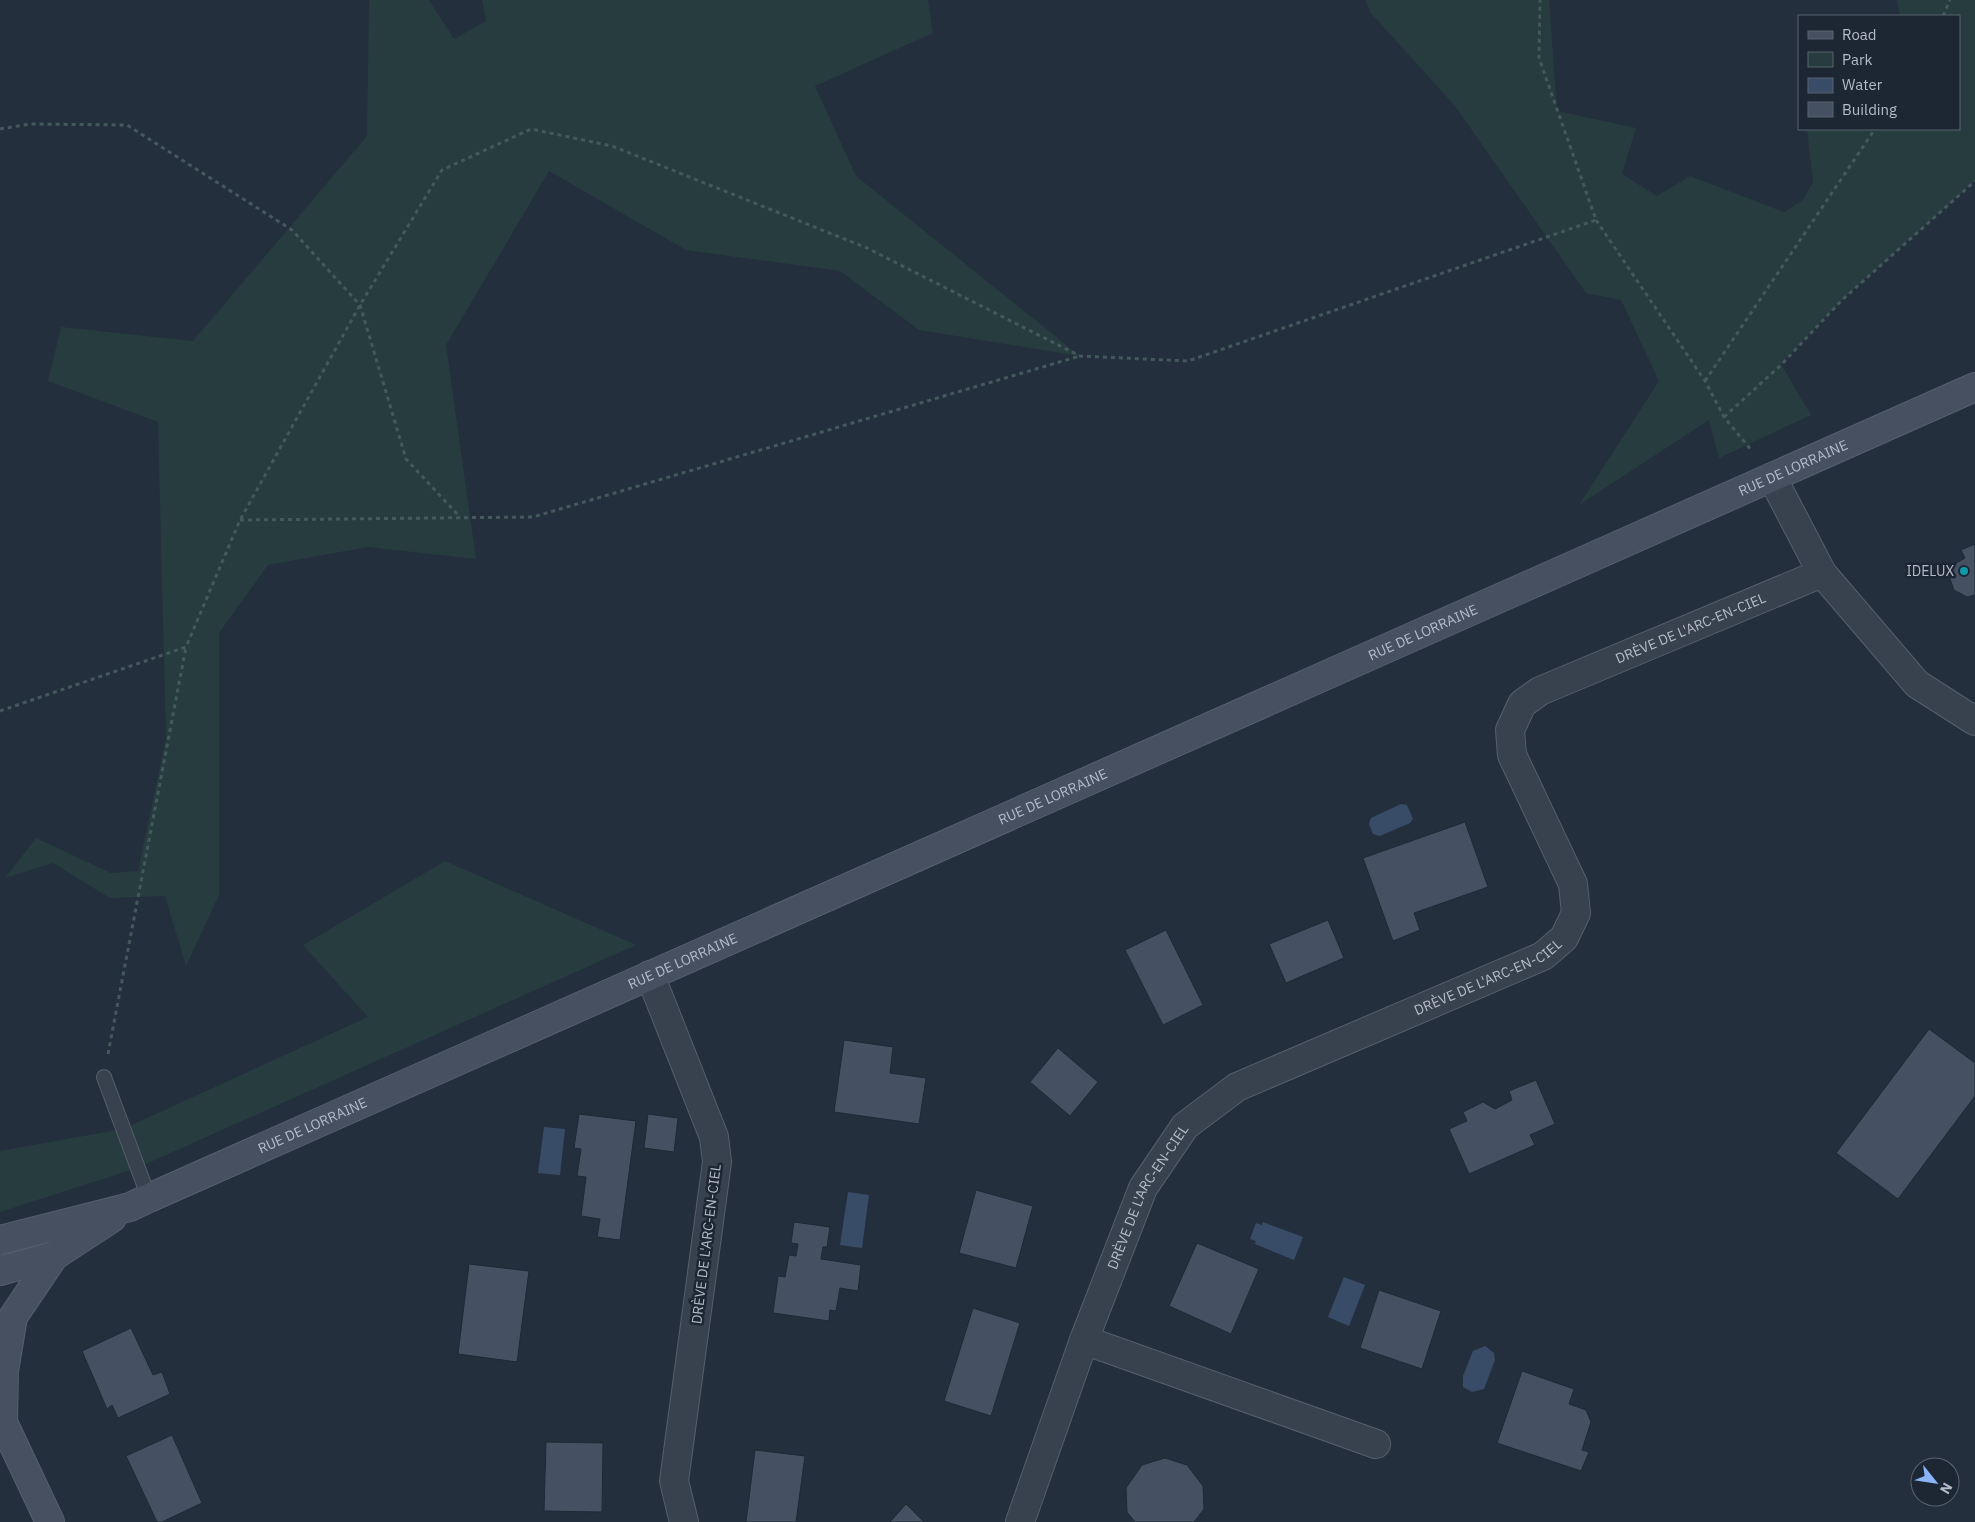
<svg xmlns="http://www.w3.org/2000/svg" width="1975" height="1522" font-family="'IBM Plex Sans',sans-serif">
<style>
.green{fill:#263c3f}
.water{fill:#394c67}
.building{fill:#455162;stroke:#1f2835}
.lines{fill:none;stroke-linecap:round;stroke-linejoin:round}
.lane-casing{stroke:#565f6c;stroke-width:16}
.street-casing{stroke:#565f6c;stroke-width:30}
.secondary-casing{stroke:#565f6c;stroke-width:30}
.path{stroke:#44595c;stroke-width:3;stroke-dasharray:4 4;stroke-linecap:butt}
.lane{stroke:#38414e;stroke-width:14}
.street{stroke:#38414e;stroke-width:28}
.secondary{stroke:#465061;stroke-width:28}
.culture-dot{fill:#0f9aa8;stroke:#1d2633;stroke-width:2}
.labels{text-anchor:middle;dominant-baseline:central;stroke-width:5;stroke-linejoin:round;paint-order:stroke}
.street-label{font-size:14px;fill:#b4bcc9;stroke:#1d2633}
.poi-label{font-size:14px;fill:#b4bcc9;stroke:#1d2633;text-anchor:end}
</style>
<rect width="100%" height="100%" fill="#242f3e"/>
<g class="green">
<polygon points="369,0 429,0 454,39 486,21 482,0 928,0 933,33 815,86 856,176 1080,356 919,330 840,271 686,250 549,171 446,345 476,559 368,547 268,565 219,633 219,895 186,966 165,896 110,898 53,863 5,878 36,838 111,873 138,871 166,739 158,422 48,381 61,327 193,341 367,136"/>
<polygon points="1366,0 1549,0 1557,111 1636,128 1622,174 1657,196 1690,176 1784,212 1803,200 1813,182 1807,129 1959,129 1959,16 1900,16 1897,0 1975,0 1975,181 1842,300 1781,364 1811,415 1719,458 1709,420 1579,505 1659,381 1621,300 1586,293 1455,106 1370,12"/>
<polygon points="445,861 636,945 137,1168 0,1212 0,1151 123,1129 368,1017 303,945"/>
</g>
<g class="water">
<polygon points="1401,804 1407,805 1413,819 1410,823 1380,836 1373,834 1369,824 1371,818"/>
<polygon points="544,1127 565,1129 560,1175 538,1173"/>
<polygon points="848,1192 869,1195 862,1248 840,1245"/>
<polygon points="1263,1222 1303,1237 1294,1260 1255,1244 1256,1241 1250,1239 1256,1223 1262,1225"/>
<polygon points="1344,1277 1365,1285 1349,1326 1328,1317"/>
<polygon points="1485,1346 1494,1353 1495,1360 1484,1389 1472,1392 1463,1387 1463,1376 1473,1351"/>
</g>
<g class="building">
<polygon points="1975,544 1975,595 1967,597 1954,590 1950,579 1955,564 1965,558 1961,550"/>
<polygon points="1465,822 1488,887 1414,913 1420,930 1393,941 1363,858"/>
<polygon points="1328,920 1344,958 1286,983 1269,944"/>
<polygon points="1166,930 1203,1005 1163,1025 1125,950"/>
<polygon points="1929,1029 1975,1063 1975,1096 1898,1199 1836,1153"/>
<polygon points="844,1040 893,1047 890,1073 926,1078 919,1124 834,1112"/>
<polygon points="1058,1048 1098,1082 1070,1116 1030,1082"/>
<polygon points="1536,1080 1555,1124 1530,1135 1535,1145 1469,1174 1449,1129 1467,1121 1463,1112 1483,1102 1495,1109 1512,1100 1509,1091"/>
<polygon points="579,1114 636,1121 620,1240 597,1237 600,1219 581,1216 586,1177 577,1176 581,1149 574,1148"/>
<polygon points="648,1114 678,1118 674,1152 644,1148"/>
<polygon points="976,1190 1033,1206 1016,1268 959,1253"/>
<polygon points="794,1222 830,1227 827,1247 823,1247 821,1259 861,1265 858,1291 840,1288 836,1311 830,1310 829,1321 773,1313 778,1276 785,1277 789,1255 796,1256 798,1244 791,1243"/>
<polygon points="1197,1243 1259,1269 1231,1334 1169,1306"/>
<polygon points="469,1264 529,1271 517,1362 458,1354"/>
<polygon points="1379,1290 1441,1311 1422,1369 1360,1348"/>
<polygon points="973,1308 1020,1323 991,1416 944,1401"/>
<polygon points="131,1328 153,1375 162,1372 170,1394 118,1418 112,1405 107,1409 82,1351"/>
<polygon points="1522,1371 1574,1389 1569,1404 1586,1410 1591,1422 1582,1450 1589,1452 1581,1471 1497,1443"/>
<polygon points="172,1435 202,1503 162,1522 157,1522 126,1456"/>
<polygon points="546,1442 603,1443 602,1512 544,1511"/>
<polygon points="755,1450 805,1456 796,1522 746,1522"/>
<polygon points="1165,1458 1187,1465 1203,1486 1204,1509 1194,1522 1135,1522 1127,1512 1126,1488 1142,1465"/>
<polygon points="906,1504 924,1522 890,1522"/>
</g>
<g class="lines">
<defs>
<polyline id="lane" points="104,1077 149,1198"/>
<g id="street">
<polyline points="1772,477 1822,573 1917,684 1975,721"/>
<polyline points="650,975 714,1137 717,1162 674,1481 684,1522"/>
<polyline points="1084,1340 1376,1444"/>
<path id="s1" d="M1020 1522 1084 1340 1143 1188 1185 1126 1237 1087 1543 956 1564 938 1576 913 1573 884 1512 755 1510 730 1522 704 1540 691 1822 573"/>
</g>
<g id="secondary">
<path id="s2" d="M0 1240 130 1207 149 1198 1975 387"/>
<polyline points="0,1271 54,1256 112,1218"/>
<polyline points="0,1416 50,1522"/>
<polyline points="3,1421 4,1371 13,1317 54,1256"/>
</g>
</defs>
<use href="#lane" class="lane-casing"/>
<use href="#street" class="street-casing"/>
<use href="#secondary" class="secondary-casing"/>
<g class="path">
<polyline points="1943,16 1950,0"/>
<polyline points="0,129 30,124 127,125 292,230 360,305 406,459 460,517"/>
<polyline points="1596,220 1705,381 1724,417 1752,451"/>
<polyline points="1705,381 1875,129"/>
<polyline points="1724,417 1781,365 1842,300 1975,181"/>
<polyline points="240,520 533,517 1080,356"/>
<polyline points="0,711 186,647 240,520 360,305 442,170 531,129 612,146 867,248 1080,356 1188,361 1596,220 1539,58 1540,0"/>
<polyline points="108,1054 186,647"/>
</g>
<use href="#lane" class="lane"/>
<use href="#street" class="street"/>
<use href="#secondary" class="secondary"/>
</g>
<circle class="culture-dot" cx="1964" cy="571" r="5"/>
<g class="labels">
<g class="street-label">
<text stroke="none"><textPath href="#s2" startOffset="1954">RUE DE LORRAINE</textPath></text>
<text stroke="none"><textPath href="#s1" startOffset="1295">DRÈVE DE L'ARC-EN-CIEL</textPath></text>
<text stroke="none"><textPath href="#s2" startOffset="1549">RUE DE LORRAINE</textPath></text>
<text stroke="none"><textPath href="#s2" startOffset="1144">RUE DE LORRAINE</textPath></text>
<text stroke="none"><textPath href="#s2" startOffset="739">RUE DE LORRAINE</textPath></text>
<text stroke="none"><textPath href="#s1" startOffset="770">DRÈVE DE L'ARC-EN-CIEL</textPath></text>
<text stroke="none"><textPath href="#s2" startOffset="334">RUE DE LORRAINE</textPath></text>
<text stroke="none"><textPath href="#s1" startOffset="350">DRÈVE DE L'ARC-EN-CIEL</textPath></text>
<text transform="translate(706 1244) rotate(-83)">DRÈVE DE L'ARC-EN-CIEL</text>
</g>
<g class="poi-label">
<text x="1954" y="571">IDELUX</text>
</g>
</g>
<rect x="1798" y="15" width="162" height="115" fill="#1d2633" stroke="#59626f"/>
<rect x="1808" y="31" width="25" height="8" fill="#465061" stroke="#59626f"/>
<text x="1842" y="40" font-size="15" fill="#b4bcc9">Road</text>
<rect x="1808" y="52" width="25" height="15" fill="#263c3f" stroke="#59626f"/>
<text x="1842" y="65" font-size="15" fill="#b4bcc9">Park</text>
<rect x="1808" y="78" width="25" height="15" fill="#394c67" stroke="#59626f"/>
<text x="1842" y="90" font-size="15" fill="#b4bcc9">Water</text>
<rect x="1808" y="102" width="25" height="15" fill="#455162" stroke="#59626f"/>
<text x="1842" y="115" font-size="15" fill="#b4bcc9">Building</text>
<g transform="translate(1935 1482) rotate(120)"><circle r="24" fill="#1d2633" stroke="#59626f"/>
<path d="M0-4L9 19L0 12L-9 19Z" fill="#8ab4f8"/>
<text y="-8" font-size="14" font-weight="bold" text-anchor="middle" fill="#b4bcc9">N</text>
</g>
</svg>
